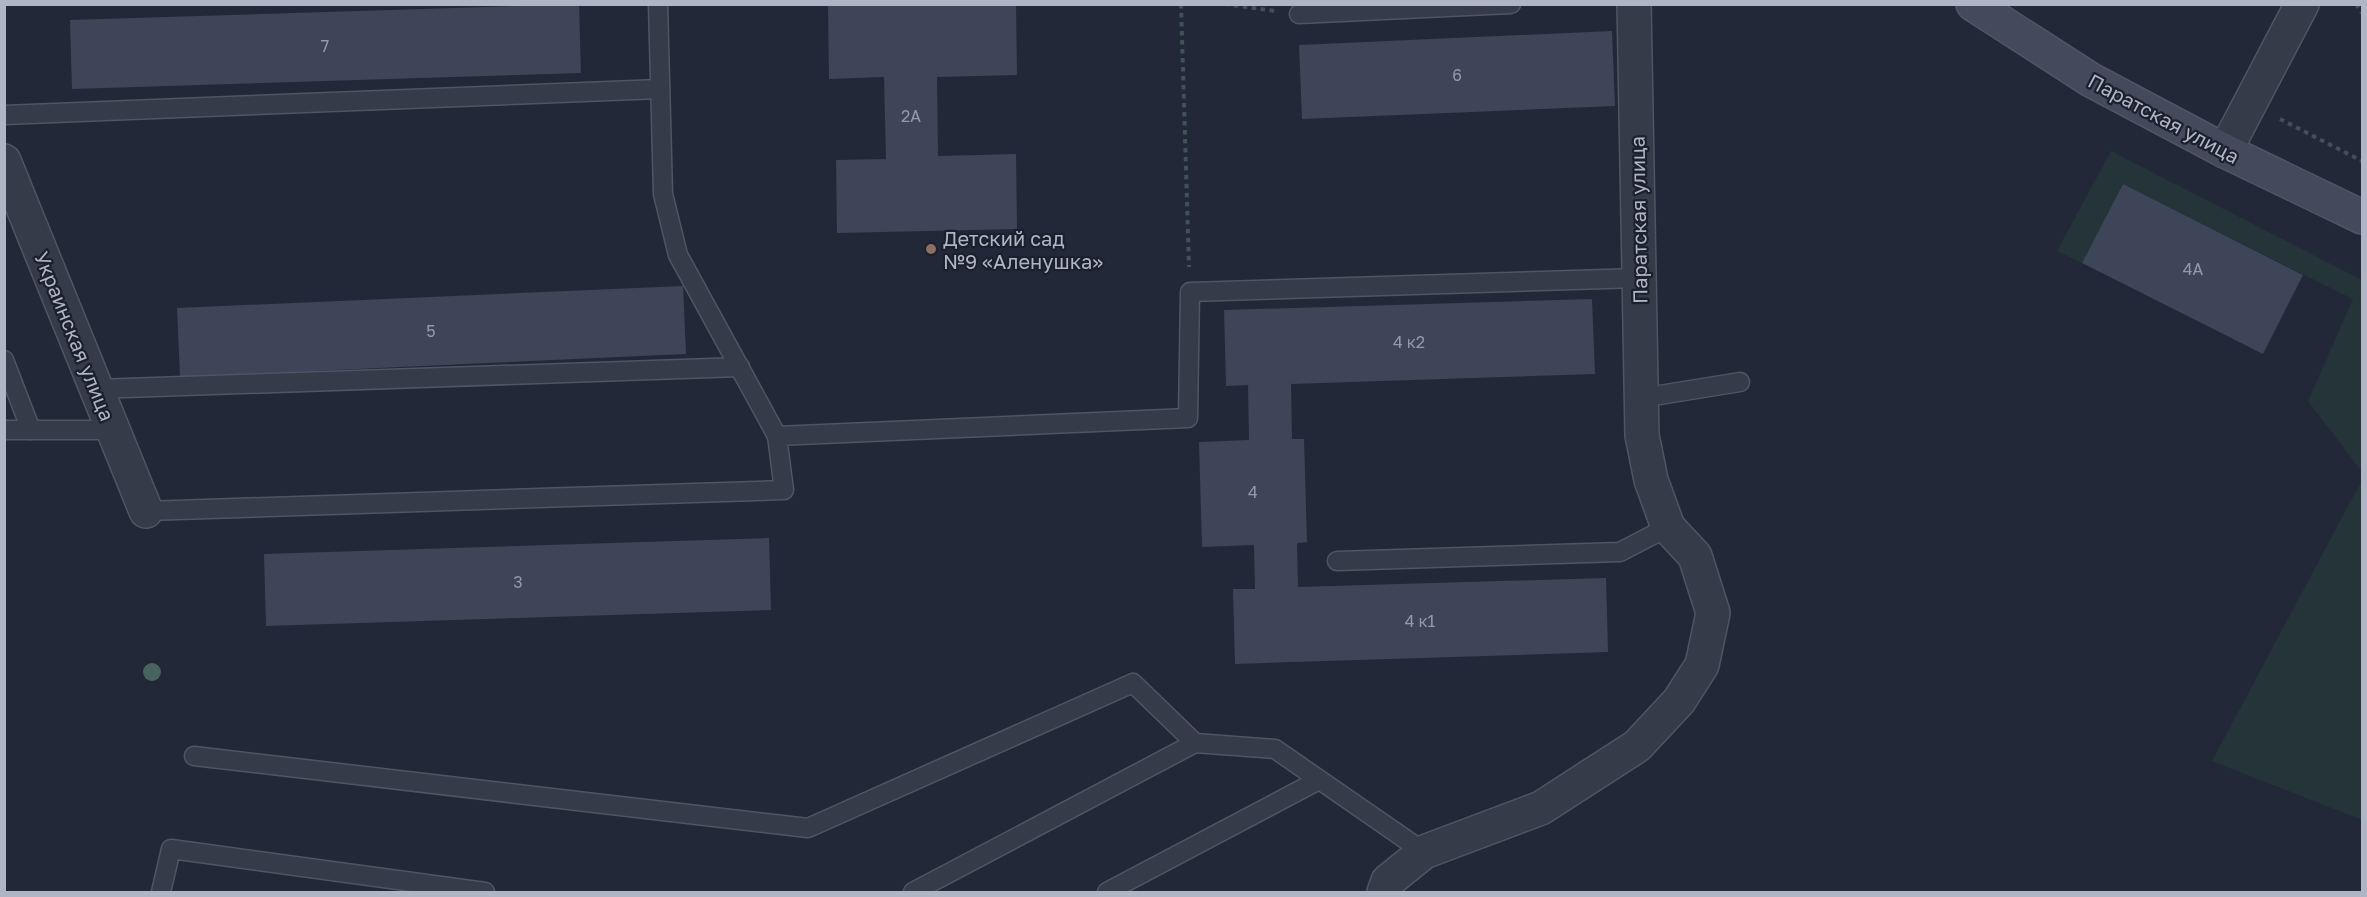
<svg xmlns="http://www.w3.org/2000/svg" width="2367" height="897" font-family="'Golos Text',sans-serif">
<style>
.green{fill:#243439}
.building{fill:#3e4558}
.lines{fill:none;stroke-linecap:round;stroke-linejoin:round}
.lane-casing{stroke:#505563;stroke-width:21}
.street-casing{stroke:#505563;stroke-width:36}
.secondary-casing{stroke:#505563;stroke-width:36}
.path{stroke:#425157;stroke-width:4;stroke-dasharray:4.5 4.5;stroke-linecap:butt}
.lane{stroke:#363b49;stroke-width:18}
.street{stroke:#363b49;stroke-width:33}
.secondary{stroke:#44495b;stroke-width:33}
.tree{fill:#49645c}
.education-dot{fill:#8d6e63;stroke:#1b202d;stroke-width:2}
.labels{text-anchor:middle;dominant-baseline:central;stroke-width:4.5;stroke-linejoin:round;paint-order:stroke}
.number-label{font-size:16px;fill:#9499aa}
.street-label{font-size:20px;fill:#b0b5c5;stroke:#1b202d}
.poi-label{font-size:20px;fill:#b0b5c5;stroke:#1b202d;text-anchor:start}
</style>
<rect width="100%" height="100%" fill="#222838"/>
<g class="green">
<polygon points="2111,151 2362,280 2362,472 2308,401 2353,299 2123,184 2082,263 2057,251"/>
<polygon points="2362,480 2362,820 2212,761"/>
</g>
<g class="building">
<polygon points="579,4 581,73 72,89 70,20"/>
<polygon points="1016,4 1017,75 937,77 938,156 1016,154 1017,229 837,233 836,160 886,159 884,77 829,79 828,5"/>
<polygon points="1612,31 1615,106 1302,119 1299,45"/>
<polygon points="2123,184 2303,275 2263,354 2082,263"/>
<polygon points="683,286 686,354 180,377 177,308"/>
<polygon points="1592,299 1595,374 1291,384 1292,439 1304,439 1307,542 1297,543 1298,587 1606,578 1608,652 1235,664 1233,589 1255,589 1254,545 1202,547 1199,442 1249,440 1248,385 1226,386 1224,310"/>
<polygon points="769,538 771,610 266,626 264,554"/>
</g>
<g class="lines">
<defs>
<g id="lane">
<polyline points="658,4 663,194 678,255 777,436"/>
<polyline points="1299,14 1511,4"/>
<polyline points="4,115 660,89"/>
<polyline points="4,360 31,430"/>
<polyline points="97,389 740,367"/>
<polyline points="1641,398 1740,382"/>
<polyline points="4,430 113,430"/>
<polyline points="146,511 784,490 777,436 1188,418 1190,292 1639,278"/>
<polyline points="1337,561 1620,552 1668,527"/>
<polyline points="194,756 808,828 1133,683 1195,743 1275,749 1424,852"/>
<polyline points="161,892 171,849 485,892"/>
<polyline points="913,892 1195,743"/>
<polyline points="1107,892 1319,780"/>
</g>
<g id="street">
<polyline points="2225,151 2302,4"/>
<polyline points="4,161 146,511"/>
<polyline points="1384,892 1388,881 1424,852 1541,808 1637,746 1679,701 1702,665 1713,613 1695,556 1668,527 1651,480 1642,435 1634,4"/>
</g>
<polyline id="secondary" points="1973,4 2091,80 2225,151 2362,217"/>
</defs>
<use href="#lane" class="lane-casing"/>
<use href="#street" class="street-casing"/>
<use href="#secondary" class="secondary-casing"/>
<g class="path">
<polyline points="1181,4 1189,267"/>
<polyline points="1225,4 1275,11"/>
<polyline points="2356,4 2362,13"/>
<polyline points="2280,119 2362,161"/>
</g>
<use href="#lane" class="lane"/>
<use href="#street" class="street"/>
<use href="#secondary" class="secondary"/>
</g>
<circle class="tree" cx="152" cy="672" r="9"/>
<circle class="education-dot" cx="931" cy="249" r="6"/>
<g class="labels">
<g class="number-label">
<text x="325" y="46">7</text>
<text x="1457" y="75">6</text>
<text x="911" y="116">2А</text>
<text x="2193" y="269">4А</text>
<text x="431" y="331">5</text>
<text x="1409" y="342">4 к2</text>
<text x="1253" y="492">4</text>
<text x="518" y="582">3</text>
<text x="1420" y="621">4 к1</text>
</g>
<g class="street-label">
<text transform="translate(2164 118) rotate(28)">Паратская улица</text>
<text transform="translate(1638 220) rotate(-91)">Паратская улица</text>
<text transform="translate(75 336) rotate(68)">Украинская улица</text>
</g>
<g class="poi-label">
<text x="943" y="238">Детский сад<tspan x="943" dy="23">№9 «Аленушка»</tspan></text>
</g>
</g>
<rect width="2367" height="897" fill="none" stroke="#b0b5c5" stroke-width="12"/>
</svg>
